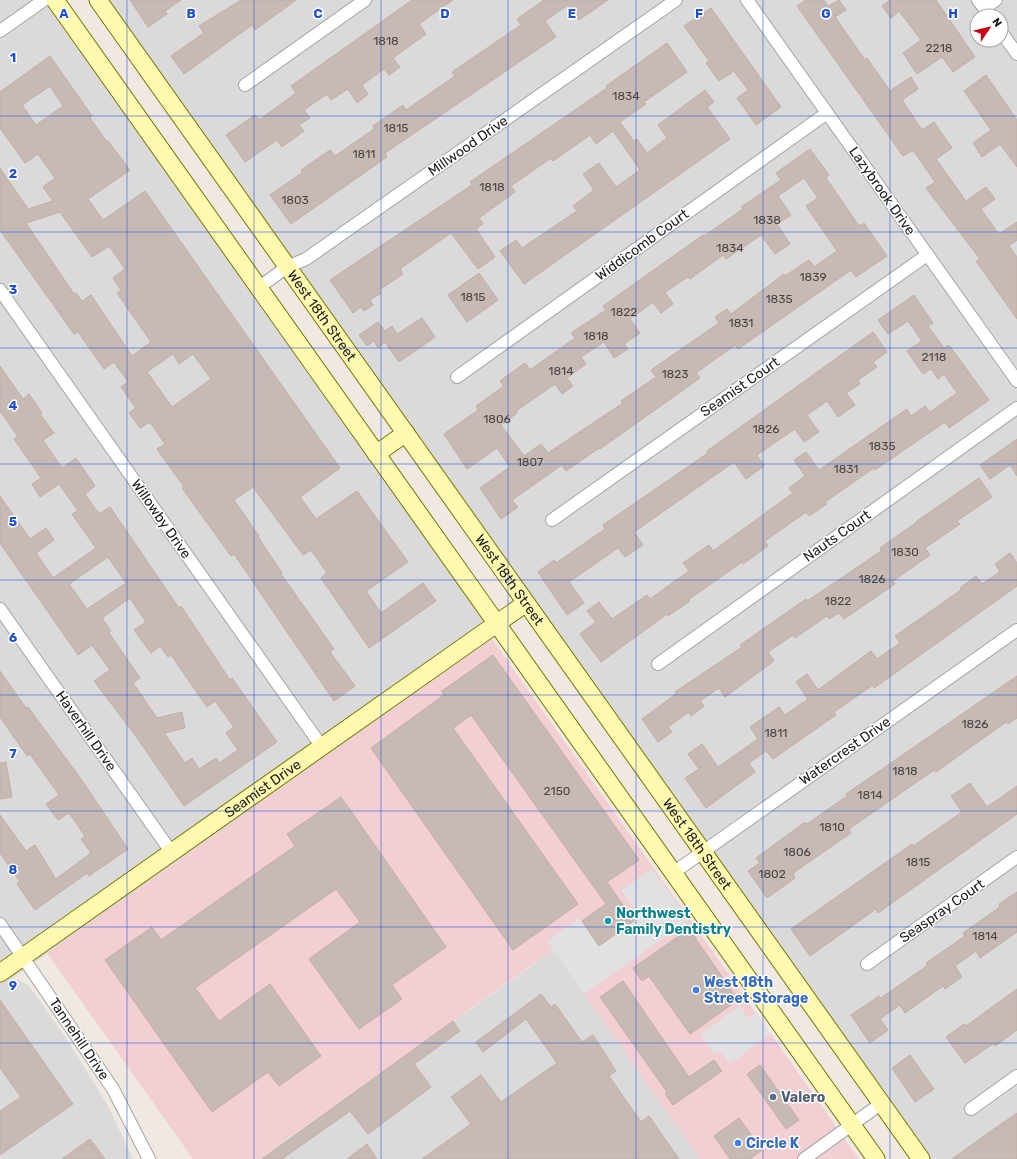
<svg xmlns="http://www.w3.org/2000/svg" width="1017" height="1159" font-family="Rubik,sans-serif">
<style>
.residential{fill:#dbdada;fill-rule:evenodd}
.commercial{fill:#f2cfd2}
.parking{fill:#e1e1e1}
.building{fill:#c7bab5;stroke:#c2ada3;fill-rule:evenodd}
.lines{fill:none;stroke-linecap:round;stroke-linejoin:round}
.street-casing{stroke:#a4a4a4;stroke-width:14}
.secondary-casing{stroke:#787700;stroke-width:19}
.street{stroke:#fff;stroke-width:12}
.secondary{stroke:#fffab0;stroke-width:17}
.grid{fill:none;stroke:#1d4ed8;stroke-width:1;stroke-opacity:0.55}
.culture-dot{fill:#0f9aa8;stroke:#fff;stroke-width:1.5}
.shop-dot{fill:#3f7fe0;stroke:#fff;stroke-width:1.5}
.service-dot{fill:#5c6f8a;stroke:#fff;stroke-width:1.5}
.labels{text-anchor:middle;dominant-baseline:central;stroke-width:3;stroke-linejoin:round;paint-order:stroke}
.number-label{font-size:12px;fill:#484443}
.street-label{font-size:14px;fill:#1d1d1d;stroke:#fff}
.culture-label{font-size:14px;font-weight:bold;fill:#0d838f;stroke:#fff;text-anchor:start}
.shop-label{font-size:14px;font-weight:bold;fill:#366cbe;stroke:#fff;text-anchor:start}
.service-label{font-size:14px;font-weight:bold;fill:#4e5e75;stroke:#fff;text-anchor:start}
.grid-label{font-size:13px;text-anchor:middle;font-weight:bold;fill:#1d4ed8;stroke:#fff;stroke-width:3;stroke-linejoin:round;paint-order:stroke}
</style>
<rect width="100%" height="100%" fill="#efe9e2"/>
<g class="residential">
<polygon points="0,0 46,0 496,636 10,980 18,980 29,986 64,1035 107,1104 133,1159 0,1159"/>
<path d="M108 0H1017V1159H930ZM977 16H1001V40H977Z"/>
<polygon points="553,950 700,1159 259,1159 526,970"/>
</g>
<polygon class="commercial" points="492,639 859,1159 700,1159 553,950 259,1159 193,1159 47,953"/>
<g class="parking">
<polygon points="652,869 689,920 584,994 547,941 579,918 599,946 640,917 621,890"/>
<polygon points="740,1006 748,1018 756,1013 771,1034 730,1064 720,1050 714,1054 700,1034"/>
</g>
<g class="building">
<polygon points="130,0 181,0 165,11 167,14 148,27"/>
<polygon points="241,0 296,0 255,30 252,25 184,74 171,56 204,33 199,26"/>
<polygon points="412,0 453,0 419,24 426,34 393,58 400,67 389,75 384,69 362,85 368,94 357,103 348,89 331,100 327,94 304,110 310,118 299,125 304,131 282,147 277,140 245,162 226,135 255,115 259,120 296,93 291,86"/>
<polygon points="544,0 608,0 579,20 568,5 545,21 556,37 385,153 387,157 291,224 270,195 303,172 301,170 330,150 335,156 374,129 373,126 403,105 406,110 455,76 452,72 521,25 517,19"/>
<polygon points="806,0 824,0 828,6 839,0 846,10 835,17 865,60 867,58 890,91 911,77 918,89 902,100 922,130 934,122 952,148 936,159 966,201 986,187 995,199 981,209 999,234 1017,222 1017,240 1009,246 1017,257 1017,319 976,261 980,259 926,188 935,182 913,150 903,156 797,6"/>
<polygon points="890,0 936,0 975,57 953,72 942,57 917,74 903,53 921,40 899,11 891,18 882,6"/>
<polygon points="711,8 781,107 756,125 737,98 748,90 734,71 719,81 706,63 709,61 684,26"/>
<polygon points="667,43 687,72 644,102 646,104 620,122 634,141 637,139 647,153 667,138 658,125 705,90 714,102 707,107 730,139 524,284 500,251 516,240 522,248 577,211 573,206 594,190 583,174 599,163 616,187 640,170 613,131 596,144 590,135 553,161 551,158 511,186 515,192 479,218 483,224 476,229 495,257 478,269 451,233 400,269 403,274 379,290 381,293 370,300 373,305 364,311 361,307 353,313 330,280 472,185 470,182 607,88 606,86"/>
<path d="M50 56 92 116 90 118 107 142 108 141 130 170 88 199 103 220 145 191 340 468 300 497 316 519 357 491 408 562 366 591 381 613 423 583 436 601 369 648 321 578 327 573 311 550 303 555 253 487 234 500 259 536 258 537 282 573 281 574 334 649 330 652 355 686 334 701 234 554 231 556 182 488 184 487 157 449 165 444 150 422 140 428 129 413 136 408 121 387 128 382 114 362 104 369 78 332 74 334 0 230V168L28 209 53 201 43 187 55 178 38 154 25 163 0 128V92ZM50 86 63 106 36 125 22 105ZM60 212 92 257 109 246 125 269 113 278 121 290 117 293 151 342 132 356 91 295 82 301 76 293 74 294 26 223ZM173 354 179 364 193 354 211 379 172 407 147 372Z"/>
<polygon points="986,75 1017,120 1017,167 1000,144 982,157 973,143 991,130 964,91"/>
<path d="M810 149 829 175 826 178 859 226 864 223 887 256 856 277 851 270 738 349 735 345 696 373 700 378 600 449 599 448 566 471 562 465 512 500 518 507 501 519 480 488 510 467 497 448 467 469 444 434 478 410 476 406 504 386 500 381 525 363 530 370 575 338 571 333 606 310 603 306 703 235 704 236 743 209 741 207 781 180 776 173ZM804 178 818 198 806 206 837 251 814 267 809 260 785 276 784 274 731 314 727 309 715 317 719 323 651 370 656 377 621 401 623 403 548 453 541 444 524 456 501 425 517 413 516 411 555 384 562 394 573 386 567 378 586 364 581 357 604 342 614 358 628 349 624 344 640 333 630 319 653 302 661 313 673 304 665 292 688 277 690 279 723 255 726 259 761 235 775 254 790 244 777 224 791 215 778 196Z"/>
<polygon points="479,273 498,300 467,322 448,295"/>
<polygon points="914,295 933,323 928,326 944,348 949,345 989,400 949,428 945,422 875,470 874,468 825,502 827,504 809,516 806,512 765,541 768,546 743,564 742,562 688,600 690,601 668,616 667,614 601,662 580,634 596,622 587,611 599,602 612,619 647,595 650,599 689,571 683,563 709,545 713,551 793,493 789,488 805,476 794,460 806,452 819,470 907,409 911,416 925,406 930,412 957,393 944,374 938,379 931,369 923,374 907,351 922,341 908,321 888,334 878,320"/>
<polygon points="422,318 435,337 399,362 385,342 378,348 374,341 367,346 359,335 378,322 385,331 392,326 397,334"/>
<polygon points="873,332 887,352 873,362 877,367 858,380 860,384 846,393 855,405 838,417 827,401 807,415 819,432 804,442 795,429 757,455 764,466 746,479 734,462 634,532 643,545 625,557 618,548 569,582 584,603 567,615 538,572 554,560 556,563 605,529 603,525 708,453 707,451"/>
<path d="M0 366 23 399 29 394 42 413 40 414 54 433 43 440 62 468 76 458 95 486 85 494 99 514 110 507 179 608 181 606 230 680 232 678 277 742 184 806 135 735 94 681 110 670 92 645 78 655 0 543V496L30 539 46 528 54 540 36 553 53 578 96 548 72 514 78 511 59 484 40 497 32 484 41 478 14 439 18 437 0 411ZM108 557 126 583 87 609 69 584ZM130 598 146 622 134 630 151 653 160 646 168 657 171 655 207 707 215 701 234 727 226 733 238 750 219 763 216 758 199 769 192 758 185 763 164 733 185 728 182 712 157 718 133 683 140 678 109 633 111 631 102 618Z"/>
<polygon points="1017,439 1017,476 1010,465 990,479 980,465"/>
<polygon points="979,478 992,497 957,521 960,524 925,548 930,555 893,581 895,584 844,619 839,613 829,619 827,616 795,638 793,635 768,652 774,661 725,697 719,688 700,701 704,706 691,716 689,712 668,727 672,732 658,742 642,719 676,694 675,692 742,647 740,645 806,599 807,601 843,577 881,551 880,548 917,522 917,521"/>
<polygon points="1010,553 1017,563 1017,586 912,661 874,688 873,685 834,712 836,715 773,759 766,751 749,763 755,772 706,808 685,778 699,769 688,754 702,744 718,767 758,739 750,727 779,707 785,715 808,699 796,682 807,674 818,690 871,651 877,659 900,643 895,636 961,590 960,588 976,576 982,584 1000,572 995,564"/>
<polygon points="493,655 639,860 607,882 634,921 599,946 582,921 606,904 471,715 453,728 578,904 513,950 371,748 444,695 442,691"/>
<polygon points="0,671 26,708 28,707 81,779 128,849 89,876 87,873 35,910 17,884 20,882 0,853 0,815 26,851 35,845 56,879 91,853 81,839 85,836 69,813 58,820 46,804 59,795 30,754 27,756 0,717"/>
<polygon points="1017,676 1017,718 1008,724 1006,722 936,772 934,770 849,829 851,833 793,873 795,878 767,898 748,871 760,863 756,858 805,822 807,824 847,796 846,794"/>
<polygon points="6,762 12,797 0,799 0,763"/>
<polygon points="970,783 987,807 1017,786 1017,814 878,913 876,909 810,956 791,929 912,844 913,846 962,812 951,796"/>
<polygon points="341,797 446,947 392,985 402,999 359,1029 309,959 360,922 336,889 195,988 219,1021 270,984 321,1056 279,1086 268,1072 212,1112 105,960 152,927 161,940 295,846 287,834"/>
<polygon points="1017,892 1017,932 980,958 976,951 955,966 962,977 945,989 943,986 905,1013 900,1005 880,1019 888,1030 870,1043 851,1015 879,996 881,998 928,965 926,963 965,936 963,933 1000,907 999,904"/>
<polygon points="689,929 738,1000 690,1034 649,976 642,981 633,968"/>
<polygon points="623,981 689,1077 714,1060 722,1071 673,1105 665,1094 667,1092 600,997"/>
<polygon points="1017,989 1017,1030 995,1046 993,1044 965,1063 946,1037 964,1024 966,1026"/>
<polygon points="541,994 551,1007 555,1004 582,1042 593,1035 616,1071 609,1076 641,1122 649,1116 679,1159 422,1159 471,1124 451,1097 481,1075 501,1102 557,1063 526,1019 483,1052 476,1042"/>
<polygon points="0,1000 73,1104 0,1155 0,1111 21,1097 0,1068"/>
<polygon points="453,1021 460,1031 414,1064 431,1087 368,1134 350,1111 282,1159 262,1159"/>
<polygon points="910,1055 934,1089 915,1102 892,1068"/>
<polygon points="760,1065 799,1120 786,1129 747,1074"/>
<polygon points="1017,1113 1017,1159 952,1159 991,1131"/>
<polygon points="739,1118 762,1150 750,1159 730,1159 714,1136"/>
<polygon points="90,1139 105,1159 62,1159"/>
<polygon points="367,1144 377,1159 347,1159"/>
</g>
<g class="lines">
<defs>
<g id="street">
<polyline points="747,0 1017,381"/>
<polyline points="978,0 990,16"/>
<polyline points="984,8 996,0"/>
<polyline points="0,31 44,0"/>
<polyline points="1001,32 1017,54"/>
<polyline points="245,85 365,0"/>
<polyline points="258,288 287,267 306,259 676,0"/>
<polyline points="0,290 322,747"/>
<polyline points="457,377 827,113"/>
<polyline points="552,520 927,255"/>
<polyline points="0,609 172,853"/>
<polyline points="658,664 1017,408"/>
<polyline points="673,873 1017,630"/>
<polyline points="0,924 113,1089 149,1159"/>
<polyline points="867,964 1017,857"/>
<polyline points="971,1109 1017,1076"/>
<polyline points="804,1159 882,1103"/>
</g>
<g id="secondary">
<polyline points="55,0 876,1159"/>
<path id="s1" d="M98 0 921 1159"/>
<polyline points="376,454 406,433"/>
<path id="s2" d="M0 973 526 603"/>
</g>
</defs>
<use href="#street" class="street-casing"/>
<use href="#secondary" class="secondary-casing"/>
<use href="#street" class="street"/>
<use href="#secondary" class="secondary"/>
</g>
<path class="grid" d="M127 0V1159M254 0V1159M381 0V1159M508 0V1159M636 0V1159M763 0V1159M890 0V1159M0 116H1017M0 232H1017M0 348H1017M0 464H1017M0 580H1017M0 695H1017M0 811H1017M0 927H1017M0 1043H1017"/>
<circle class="culture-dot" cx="608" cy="921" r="4"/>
<g class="shop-dot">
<circle cx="696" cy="990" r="4"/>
<circle cx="738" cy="1143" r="4"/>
</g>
<circle class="service-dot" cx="773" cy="1097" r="4"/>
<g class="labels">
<g class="number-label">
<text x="386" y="41">1818</text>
<text x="939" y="48">2218</text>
<text x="626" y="96">1834</text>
<text x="396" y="128">1815</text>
<text x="364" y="154">1811</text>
<text x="492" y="187">1818</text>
<text x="295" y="200">1803</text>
<text x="767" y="220">1838</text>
<text x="730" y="248">1834</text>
<text x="813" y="277">1839</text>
<text x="473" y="297">1815</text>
<text x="779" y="299">1835</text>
<text x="624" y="312">1822</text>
<text x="741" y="323">1831</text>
<text x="596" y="336">1818</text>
<text x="934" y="357">2118</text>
<text x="561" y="371">1814</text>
<text x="675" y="374">1823</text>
<text x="497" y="419">1806</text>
<text x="766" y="429">1826</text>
<text x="882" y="446">1835</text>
<text x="530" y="462">1807</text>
<text x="846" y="469">1831</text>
<text x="905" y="552">1830</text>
<text x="872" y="579">1826</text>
<text x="838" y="601">1822</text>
<text x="975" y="724">1826</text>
<text x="776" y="733">1811</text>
<text x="905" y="771">1818</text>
<text x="557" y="791">2150</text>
<text x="870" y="795">1814</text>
<text x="832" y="827">1810</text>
<text x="797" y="852">1806</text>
<text x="918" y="862">1815</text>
<text x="772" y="874">1802</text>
<text x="985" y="936">1814</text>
</g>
<g class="street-label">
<text transform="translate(468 146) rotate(-35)">Millwood Drive</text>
<text transform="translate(882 191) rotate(55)">Lazybrook Drive</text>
<text transform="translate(642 245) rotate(-36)">Widdicomb Court</text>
<text stroke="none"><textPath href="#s1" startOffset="387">West 18th Street</textPath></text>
<text transform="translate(740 387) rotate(-35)">Seamist Court</text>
<text transform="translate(161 519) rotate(55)">Willowby Drive</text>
<text transform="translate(837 536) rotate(-35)">Nauts Court</text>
<text stroke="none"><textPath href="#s1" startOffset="711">West 18th Street</textPath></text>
<text transform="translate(86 731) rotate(55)">Haverhill Drive</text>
<text transform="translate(845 751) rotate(-35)">Watercrest Drive</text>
<text stroke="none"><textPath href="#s2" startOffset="321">Seamist Drive</textPath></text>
<text stroke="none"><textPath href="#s1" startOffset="1035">West 18th Street</textPath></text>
<text transform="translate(942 911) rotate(-35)">Seaspray Court</text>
<text transform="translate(79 1039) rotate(56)">Tannehill Drive</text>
</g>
<g class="culture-label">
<text x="616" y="913">Northwest<tspan x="616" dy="16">Family Dentistry</tspan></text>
</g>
<g class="shop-label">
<text x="704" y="982">West 18th<tspan x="704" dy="16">Street Storage</tspan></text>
<text x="746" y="1143">Circle K</text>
</g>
<g class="service-label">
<text x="781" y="1097">Valero</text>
</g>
</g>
<g class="grid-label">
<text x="64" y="18">A</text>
<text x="191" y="18">B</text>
<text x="318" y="18">C</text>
<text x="445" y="18">D</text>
<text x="572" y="18">E</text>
<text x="699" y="18">F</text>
<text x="826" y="18">G</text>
<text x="953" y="18">H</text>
<text x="13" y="62">1</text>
<text x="13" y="178">2</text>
<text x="13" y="294">3</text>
<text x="13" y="410">4</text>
<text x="13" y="526">5</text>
<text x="13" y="642">6</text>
<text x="13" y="758">7</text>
<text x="13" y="874">8</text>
<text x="13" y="990">9</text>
</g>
<g transform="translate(989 28) rotate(55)"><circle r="19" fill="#ffffff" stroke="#a5a5a5"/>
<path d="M0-3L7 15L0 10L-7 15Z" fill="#ca0018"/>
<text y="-6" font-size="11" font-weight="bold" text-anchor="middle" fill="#1d1d1d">N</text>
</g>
</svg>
